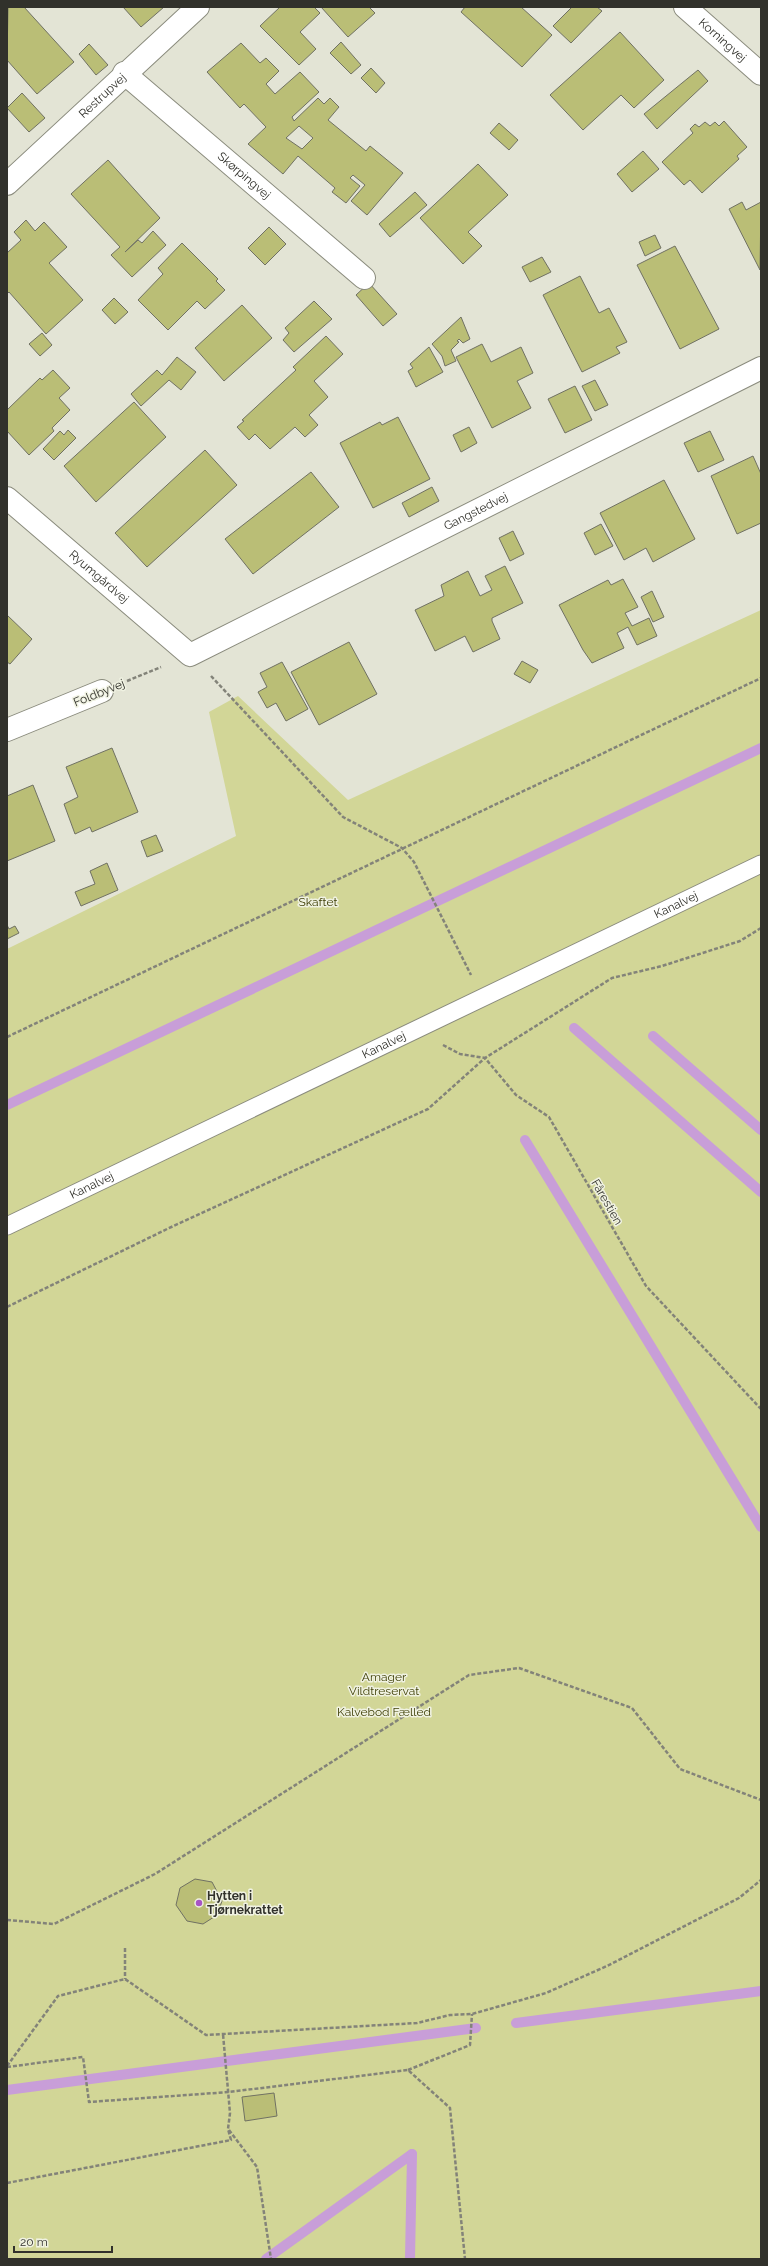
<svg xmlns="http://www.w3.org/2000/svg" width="768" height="2266" font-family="Raleway,sans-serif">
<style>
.green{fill:#d2d697}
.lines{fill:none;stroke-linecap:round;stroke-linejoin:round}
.stream{stroke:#c89ed8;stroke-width:10}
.building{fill:#babe76;stroke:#707163;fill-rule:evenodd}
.lane-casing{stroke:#8a8b7d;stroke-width:19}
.street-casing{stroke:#8a8b7d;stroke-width:24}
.path{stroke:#838379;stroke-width:2.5;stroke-dasharray:4 2;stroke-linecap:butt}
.lane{stroke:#fff;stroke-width:17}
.street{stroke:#fff;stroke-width:22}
.poi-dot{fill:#a755c4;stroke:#f0f2e2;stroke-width:1.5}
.labels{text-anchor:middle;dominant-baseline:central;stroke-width:3;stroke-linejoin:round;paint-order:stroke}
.street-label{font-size:12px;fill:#31312b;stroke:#f0f2e2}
.park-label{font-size:12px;fill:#404108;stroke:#f0f2e2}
.poi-label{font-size:12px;font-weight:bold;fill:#31312b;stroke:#f0f2e2;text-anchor:start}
</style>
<rect width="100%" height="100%" fill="#e3e4d5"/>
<polygon class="green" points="761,610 761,2259 7,2259 7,949 236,836 209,712 238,696 348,800"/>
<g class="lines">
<g class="stream">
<polyline points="574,1028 761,1192"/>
<polyline points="653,1036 761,1130"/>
<polyline points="7,1105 761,748"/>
<polyline points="525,1140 761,1527"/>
<polyline points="516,2023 761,1991"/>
<polyline points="7,2090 476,2028"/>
<polyline points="266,2259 412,2154"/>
<polyline points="410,2259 412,2154"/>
</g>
</g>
<g class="building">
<polygon points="8,7 24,7 74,62 37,94 7,60"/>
<polygon points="123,7 164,7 141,27"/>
<polygon points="280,7 314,7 320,13 300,32 316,49 299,65 260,26"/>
<polygon points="321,7 369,7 375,13 348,37"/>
<polygon points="465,7 521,7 552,35 522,67 461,12"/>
<polygon points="572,7 597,7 602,11 571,43 553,26"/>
<polygon points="620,32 664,80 634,108 621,95 583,130 550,95"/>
<polygon points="341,42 361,65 351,74 330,53"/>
<path d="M241 43 260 63 266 58 279 71 266 84 275 94 300 72 319 92 292 117 294 121 318 98 324 104 330 98 339 107 328 120 366 151 370 146 403 173 367 215 351 201 365 185 353 175 350 178 360 186 346 203 332 192 335 188 298 156 283 174 248 144 266 127 244 104 240 108 207 72ZM299 126 313 138 302 149 286 138Z"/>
<polygon points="89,44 108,65 96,75 79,54"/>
<polygon points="371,68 385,83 376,93 361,78"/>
<polygon points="698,70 708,81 657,129 644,114"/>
<polygon points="22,93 45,118 29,132 7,108"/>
<polygon points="724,121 747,147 737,156 739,159 702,193 690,180 684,185 662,162 693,133 690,129 695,124 699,127 705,122 710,126 715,122 719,126"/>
<polygon points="499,123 518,140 509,150 490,133"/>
<polygon points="643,151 659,169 632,192 617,174"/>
<polygon points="108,160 160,218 125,252 138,240 142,243 153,231 166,245 132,277 111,255 120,247 71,194"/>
<polygon points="478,164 508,195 468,232 482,246 463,264 420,218"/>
<polygon points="415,192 427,205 390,237 379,224"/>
<polygon points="742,202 746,210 761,202 760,270 729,209"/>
<polygon points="26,220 35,231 44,222 67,247 49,263 83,300 46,334 9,292 7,294 7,253 21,240 14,232"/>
<polygon points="269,227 286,244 265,265 248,248"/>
<polygon points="655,235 661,248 645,256 639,242"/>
<polygon points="182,243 218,279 216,281 225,290 205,309 197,301 168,330 138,300 163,274 158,268"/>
<polygon points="675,246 719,329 680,349 637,265"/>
<polygon points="542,257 551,272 530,282 522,267"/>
<polygon points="580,276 599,313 609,308 627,342 616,347 620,353 582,372 543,295"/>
<polygon points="369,283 397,314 383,326 356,295"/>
<polygon points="114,298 128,312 115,324 102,310"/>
<polygon points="314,301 332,319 294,352 283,340 289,333 285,328"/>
<polygon points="242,305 272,338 224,381 195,348"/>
<polygon points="461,317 470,339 463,343 459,339 457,341 459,342 451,350 456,361 445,366 442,356 432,344"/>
<polygon points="42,333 52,345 40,356 29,344"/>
<polygon points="326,336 343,354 314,381 328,397 309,415 318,425 305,437 295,427 270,449 255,434 249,440 237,427 244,421 242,420 296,370 293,367"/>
<polygon points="482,344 491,362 521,347 533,373 517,381 531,408 492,428 456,357"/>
<polygon points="429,347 443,372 416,387 408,371 413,368 410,364"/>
<polygon points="177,357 196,372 181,390 169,380 141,406 131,394 157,370 162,375"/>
<polygon points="53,370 70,388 59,398 70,410 52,428 54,431 29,455 7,431 7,410 40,378 42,380"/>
<polygon points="595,380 608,405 595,411 582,386"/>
<polygon points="575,386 592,420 565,433 548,399"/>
<polygon points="134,402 166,437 96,502 64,466"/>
<polygon points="398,417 430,479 373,508 340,443 380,422 382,425"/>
<polygon points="469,427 477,443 461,452 453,435"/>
<polygon points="68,430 76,438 54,460 43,449 60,431 64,435"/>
<polygon points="710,431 724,460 698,472 684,443"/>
<polygon points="205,450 237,485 147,567 115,533"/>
<polygon points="753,456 761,474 761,523 737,534 711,476"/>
<polygon points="311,472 339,507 253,574 225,539"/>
<polygon points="664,480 695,539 653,562 646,548 624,560 600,513"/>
<polygon points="432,487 439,501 409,517 402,503"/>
<polygon points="601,524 613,546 595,555 584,533"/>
<polygon points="513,531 524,554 510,561 499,538"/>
<polygon points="505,566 523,603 492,618 492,621 500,639 473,652 465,636 435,651 415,610 444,596 441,585 468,571 480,596 492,590 485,576"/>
<polygon points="623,579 638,607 625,613 632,626 649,618 657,636 637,645 628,627 617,633 624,648 592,663 583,650 559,605 608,580 611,585"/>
<polygon points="652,591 664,617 653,622 641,597"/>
<polygon points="7,615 32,639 10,664 7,662"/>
<polygon points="349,642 377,694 319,725 291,672"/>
<polygon points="522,661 538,670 530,683 514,674"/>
<polygon points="282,662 308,709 286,721 276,703 267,708 258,692 267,687 260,673"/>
<polygon points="112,748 138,812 92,832 90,827 75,834 64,804 78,797 66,767"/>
<polygon points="33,785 55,841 7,861 7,796"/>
<polygon points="156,835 163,851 147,857 141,841"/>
<polygon points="107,863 118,890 81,906 75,892 95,884 90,871"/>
<polygon points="7,925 9,929 15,926 19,933 7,939"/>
<polygon points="195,1879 212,1882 222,1901 217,1915 203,1924 187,1921 176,1905 180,1888"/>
<polygon points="274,2093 277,2116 245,2121 242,2097"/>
</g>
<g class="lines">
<defs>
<g id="lane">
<path id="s1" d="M7 1226 761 864"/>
</g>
<g id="street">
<path id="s2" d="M685 7 761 74"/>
<path id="s3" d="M124 73 364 278"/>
<path id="s4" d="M7 184 198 7"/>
<path id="s5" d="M7 498 190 655 761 368"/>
<polyline points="7,730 102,691"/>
</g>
</defs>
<use href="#lane" class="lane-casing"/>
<use href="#street" class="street-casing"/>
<g class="path">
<polyline points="211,676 343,817 402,848 414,862 471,975"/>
<polyline points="127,681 161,667"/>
<polyline points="7,1037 761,678"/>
<polyline points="443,1045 460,1054 485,1058 516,1095 549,1117 646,1286 761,1409"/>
<polyline points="7,1307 167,1229 428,1109 485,1058 612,978 662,966 740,941 761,928"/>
<polyline points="7,1920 54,1924 155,1874 469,1675 519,1668 632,1708 680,1769 761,1800"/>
<polyline points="125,1948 125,1979"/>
<polyline points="7,2066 58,1996 125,1979 206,2035 417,2023 450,2015 472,2014 546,1993 607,1966 739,1898 761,1880"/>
<polyline points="7,2067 83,2057 89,2102 229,2092 408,2070 450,2108 465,2259"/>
<polyline points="408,2070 470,2045 472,2014"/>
<polyline points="229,2130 257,2167 271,2259"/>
<polyline points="7,2183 231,2140 228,2129 230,2113 223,2034"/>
</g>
<use href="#lane" class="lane"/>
<use href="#street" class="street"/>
</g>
<circle class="poi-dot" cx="199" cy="1903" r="4"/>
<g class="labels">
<g class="street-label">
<text stroke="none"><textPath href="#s2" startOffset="50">Korningvej</textPath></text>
<text stroke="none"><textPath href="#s4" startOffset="130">Restrupvej</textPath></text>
<text stroke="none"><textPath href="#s3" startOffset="158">Skørpingvej</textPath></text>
<text stroke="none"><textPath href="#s5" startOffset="561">Gangstedvej</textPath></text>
<text stroke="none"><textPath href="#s5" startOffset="121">Ryumgårdvej</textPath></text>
<text transform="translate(99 693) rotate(-22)">Foldbyvej</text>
<text stroke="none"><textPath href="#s1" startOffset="742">Kanalvej</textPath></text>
<text stroke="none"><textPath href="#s1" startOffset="418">Kanalvej</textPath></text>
<text stroke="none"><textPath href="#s1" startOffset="94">Kanalvej</textPath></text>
<text transform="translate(607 1202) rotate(60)">Fårestien</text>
</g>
<g class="park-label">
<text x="318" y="902">Skaftet</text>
<text x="384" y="1677">Amager<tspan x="384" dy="14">Vildtreservat</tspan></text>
<text x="384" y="1712">Kalvebod Fælled</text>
</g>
<g class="poi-label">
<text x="207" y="1896">Hytten i<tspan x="207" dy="14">Tjørnekrattet</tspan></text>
</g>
</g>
<rect width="768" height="2266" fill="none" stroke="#31312b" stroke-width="16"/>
<path d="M14 2246v6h98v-6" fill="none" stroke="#31312b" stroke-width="2"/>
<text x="20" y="2246" font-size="12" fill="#31312b" stroke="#f0f2e2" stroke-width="3" paint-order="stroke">20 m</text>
</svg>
